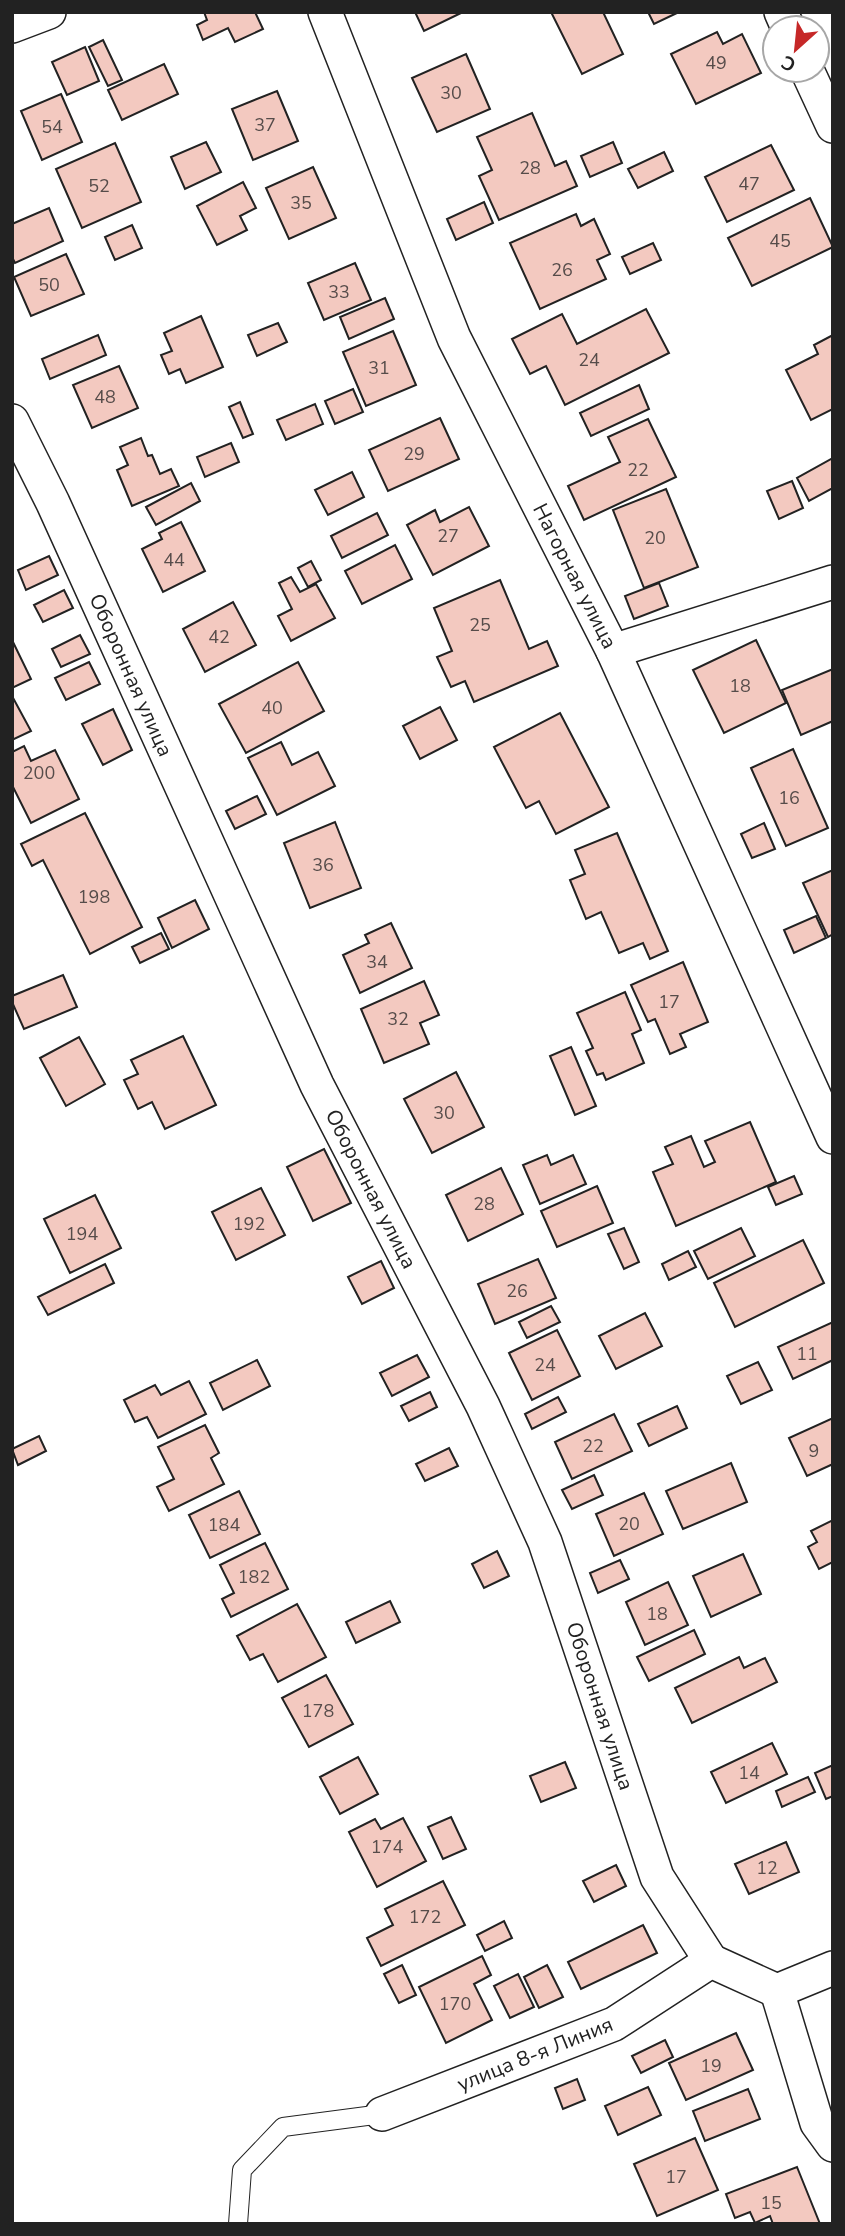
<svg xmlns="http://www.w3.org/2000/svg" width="845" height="2236" font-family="'Nunito Sans',sans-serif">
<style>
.building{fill:#f3c9c0;stroke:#222;stroke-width:2}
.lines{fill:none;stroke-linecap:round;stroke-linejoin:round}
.lane-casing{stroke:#222;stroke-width:20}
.street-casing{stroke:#222;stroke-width:36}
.lane{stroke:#fff;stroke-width:18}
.street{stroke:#fff;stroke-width:33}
.labels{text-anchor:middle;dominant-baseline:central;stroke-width:5;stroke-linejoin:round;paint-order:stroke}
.number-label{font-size:18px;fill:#564c4a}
.street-label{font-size:21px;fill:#222;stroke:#fff}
</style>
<rect width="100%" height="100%" fill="#fff"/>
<g class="building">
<polygon points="204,12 255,12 263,29 235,42 228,28 203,40 197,25 207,20"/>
<polygon points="415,12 463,12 424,31"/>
<polygon points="551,12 603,12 623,54 582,74"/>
<polygon points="648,12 679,12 654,24"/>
<polygon points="717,32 723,44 742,34 761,73 696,104 671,54"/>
<polygon points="103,40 122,80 108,86 89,47"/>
<polygon points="85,47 99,81 67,95 52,62"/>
<polygon points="466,54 490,109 437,132 412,78"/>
<polygon points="164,64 178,94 122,120 108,90"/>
<polygon points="277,91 298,141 253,160 232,109"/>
<polygon points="61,94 82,142 42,160 21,111"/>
<polygon points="532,113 555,166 566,161 577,186 499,220 479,176 492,170 477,137"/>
<polygon points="206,142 221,172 185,189 171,157"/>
<polygon points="613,142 622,163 590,177 581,156"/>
<polygon points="115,143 141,202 82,228 56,169"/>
<polygon points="771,145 794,190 727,222 705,177"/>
<polygon points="664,152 673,171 638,188 628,169"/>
<polygon points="313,167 336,218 289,239 266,188"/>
<polygon points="243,182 256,208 240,216 247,230 217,245 197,206"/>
<polygon points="810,198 833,247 752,286 728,238"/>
<polygon points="484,202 493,223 456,240 447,219"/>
<polygon points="49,208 63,241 15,263 12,257 12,224"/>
<polygon points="576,214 581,226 594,219 610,254 597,260 606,279 540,309 510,243"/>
<polygon points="132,225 142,248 115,260 105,237"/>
<polygon points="653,243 661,260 630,274 622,257"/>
<polygon points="66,254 84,294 31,316 14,277"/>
<polygon points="355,263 371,300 324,320 308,283"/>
<polygon points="385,298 394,319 349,339 340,317"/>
<polygon points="646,309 669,353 565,405 546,366 530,374 512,339 562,314 577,344"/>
<polygon points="201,316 223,367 186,383 180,369 169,374 161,355 172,351 164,333"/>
<polygon points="278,323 287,342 257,356 248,335"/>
<polygon points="393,331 416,385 366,406 343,352"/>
<polygon points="98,335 106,355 50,379 42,359"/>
<polygon points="833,335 833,409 811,420 786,370 818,354 814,345"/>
<polygon points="119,366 138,408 92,428 73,385"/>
<polygon points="639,385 649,409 591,436 580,413"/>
<polygon points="353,389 363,412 335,424 325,401"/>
<polygon points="240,402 253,434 243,438 229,407"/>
<polygon points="315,404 323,424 286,440 277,420"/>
<polygon points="440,418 459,459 388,491 369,450"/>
<polygon points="648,419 676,477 584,520 568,486 620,462 608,437"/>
<polygon points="141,438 148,456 152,455 160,474 171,469 179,486 132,506 117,470 128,465 120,447"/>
<polygon points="231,443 239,462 205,477 197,457"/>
<polygon points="833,458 833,488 809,501 797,478"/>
<polygon points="352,472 364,497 328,515 315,490"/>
<polygon points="792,481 803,508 779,519 767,491"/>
<polygon points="191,483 200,501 156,525 146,507"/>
<polygon points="666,489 698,567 644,588 613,510"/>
<polygon points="469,507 489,546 433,575 407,525 435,510 440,522"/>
<polygon points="377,513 388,535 342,558 331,536"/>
<polygon points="181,522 205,571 163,592 142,549 162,539 159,533"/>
<polygon points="395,545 412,579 362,604 345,571"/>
<polygon points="49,556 58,575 26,590 18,570"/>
<polygon points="311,561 321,580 308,587 298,568"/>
<polygon points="291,577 300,592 316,584 335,618 291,641 278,616 292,609 279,583"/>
<polygon points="500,580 529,649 547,641 558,666 474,702 465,681 451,687 437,657 452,651 434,608"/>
<polygon points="659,583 668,606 634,619 625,596"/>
<polygon points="64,590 73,608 43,622 34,605"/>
<polygon points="233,602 256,645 205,672 183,629"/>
<polygon points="80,635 90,654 61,667 52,649"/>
<polygon points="12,640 31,679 12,688"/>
<polygon points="756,640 786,703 724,733 693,670"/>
<polygon points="89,662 100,684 66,700 55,678"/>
<polygon points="298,662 324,711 246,753 219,704"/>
<polygon points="833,669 833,721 801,735 782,690"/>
<polygon points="12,696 31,731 12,740"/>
<polygon points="440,707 457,740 420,759 403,726"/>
<polygon points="113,709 132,750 103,765 82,724"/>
<polygon points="560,713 609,807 556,834 539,801 526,808 494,747"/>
<polygon points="281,742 292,765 318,752 335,786 277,815 248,758"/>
<polygon points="24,746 31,761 55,750 79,799 31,823 12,785 12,752"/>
<polygon points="793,749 828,828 786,846 751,768"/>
<polygon points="257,796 266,814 235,829 226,811"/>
<polygon points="85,813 142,927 90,954 43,860 32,866 21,844"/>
<polygon points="335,822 361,888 310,908 284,843"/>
<polygon points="764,823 775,849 752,858 741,834"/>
<polygon points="617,833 668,951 650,959 643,943 619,953 601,912 586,919 570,880 585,874 575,850"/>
<polygon points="833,870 833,934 828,937 803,883"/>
<polygon points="195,900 209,929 172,948 158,918"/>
<polygon points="816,916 826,938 794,953 784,930"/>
<polygon points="391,923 412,968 360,993 343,955 369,943 365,935"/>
<polygon points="161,933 169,949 140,963 132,947"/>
<polygon points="683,962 708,1022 680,1034 686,1047 670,1054 655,1019 648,1022 631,985"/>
<polygon points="63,975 77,1007 24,1029 12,1002 12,996"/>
<polygon points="424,981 439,1015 420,1023 429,1044 384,1063 361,1009"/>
<polygon points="625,992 641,1030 632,1034 644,1063 606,1080 603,1073 597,1075 586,1051 593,1048 577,1013"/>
<polygon points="183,1036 216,1105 165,1129 152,1102 138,1109 124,1080 138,1074 131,1060"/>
<polygon points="79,1037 105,1084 66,1106 40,1058"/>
<polygon points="571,1047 596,1106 575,1115 550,1056"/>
<polygon points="456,1072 484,1127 432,1153 404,1099"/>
<polygon points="750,1122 776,1182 676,1226 653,1172 673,1164 665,1147 691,1136 704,1167 715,1162 705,1141"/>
<polygon points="324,1149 351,1203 313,1221 287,1167"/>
<polygon points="547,1155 551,1165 573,1155 586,1184 540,1204 523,1165"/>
<polygon points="501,1168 523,1214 468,1241 446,1195"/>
<polygon points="794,1176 802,1194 776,1205 768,1187"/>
<polygon points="597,1186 613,1223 557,1247 541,1211"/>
<polygon points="261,1188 285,1235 236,1260 212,1212"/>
<polygon points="95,1195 121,1248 70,1273 44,1219"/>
<polygon points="624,1228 639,1262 624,1269 608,1234"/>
<polygon points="741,1228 755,1256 708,1279 694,1251"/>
<polygon points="803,1240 824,1283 735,1327 714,1283"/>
<polygon points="688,1251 696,1267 669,1280 662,1264"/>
<polygon points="538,1259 556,1298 495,1324 478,1284"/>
<polygon points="381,1261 394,1288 362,1304 348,1277"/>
<polygon points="105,1264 114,1283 48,1315 38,1297"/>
<polygon points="551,1306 560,1322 527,1338 519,1322"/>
<polygon points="645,1313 662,1346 616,1369 599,1336"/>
<polygon points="833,1322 833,1360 793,1379 778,1347"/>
<polygon points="557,1330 580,1376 532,1400 509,1353"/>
<polygon points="417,1355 429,1377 392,1396 380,1373"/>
<polygon points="257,1360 270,1386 223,1410 210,1383"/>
<polygon points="758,1362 772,1390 741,1404 727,1376"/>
<polygon points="189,1381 206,1414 158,1438 147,1417 135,1422 124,1400 155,1385 161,1395"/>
<polygon points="430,1392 437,1407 409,1421 401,1406"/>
<polygon points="558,1397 566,1412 532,1429 525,1414"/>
<polygon points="677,1406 687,1428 649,1446 638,1424"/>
<polygon points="614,1414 632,1451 572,1479 555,1442"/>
<polygon points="833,1418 833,1464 807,1476 789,1438"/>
<polygon points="205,1425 219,1453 211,1458 224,1484 169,1511 157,1487 174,1479 158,1447"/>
<polygon points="39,1436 46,1451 18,1465 12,1449"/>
<polygon points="449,1448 458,1466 425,1481 416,1464"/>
<polygon points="731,1463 747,1502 683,1529 666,1491"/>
<polygon points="594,1475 603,1495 572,1509 562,1490"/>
<polygon points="239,1491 260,1534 210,1558 189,1515"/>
<polygon points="644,1493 663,1534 614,1556 596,1514"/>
<polygon points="833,1520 833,1562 819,1569 808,1547 817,1542 811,1531"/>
<polygon points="265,1543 288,1589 231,1617 222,1599 234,1593 220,1565"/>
<polygon points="497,1551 509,1576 484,1588 472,1564"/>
<polygon points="743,1554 761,1594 711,1617 693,1576"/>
<polygon points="620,1560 629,1579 598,1593 590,1573"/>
<polygon points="668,1582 688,1625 645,1645 626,1602"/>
<polygon points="390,1601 400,1622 356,1643 346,1622"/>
<polygon points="297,1604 326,1657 278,1682 263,1654 250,1660 237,1636"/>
<polygon points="694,1630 705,1654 649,1681 637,1657"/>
<polygon points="739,1657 744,1668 765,1658 777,1682 692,1723 675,1688"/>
<polygon points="326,1675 353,1724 309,1747 282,1698"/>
<polygon points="772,1743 787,1774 726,1803 711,1772"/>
<polygon points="358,1757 378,1794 340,1814 320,1777"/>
<polygon points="565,1762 576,1788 541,1802 530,1776"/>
<polygon points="833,1765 833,1796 826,1799 815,1773"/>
<polygon points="808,1777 815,1792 782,1807 776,1791"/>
<polygon points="451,1817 466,1849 443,1859 428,1827"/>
<polygon points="403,1818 426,1861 377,1887 349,1832 375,1819 381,1829"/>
<polygon points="786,1842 799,1872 749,1894 735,1864"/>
<polygon points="616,1865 626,1886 594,1902 583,1881"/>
<polygon points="443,1881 465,1925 381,1966 367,1938 393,1925 385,1909"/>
<polygon points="504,1921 512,1938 485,1951 477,1935"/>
<polygon points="643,1925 657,1953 581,1989 568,1962"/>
<polygon points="482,1956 491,1975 474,1984 492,2020 446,2043 419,1987"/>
<polygon points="402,1965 416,1995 399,2003 384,1974"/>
<polygon points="547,1965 563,1997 539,2008 524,1977"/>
<polygon points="518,1974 534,2007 510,2018 494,1986"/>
<polygon points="736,2033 753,2070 686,2100 669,2063"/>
<polygon points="665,2040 673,2057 641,2073 632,2056"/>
<polygon points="577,2079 585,2100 563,2109 555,2088"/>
<polygon points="648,2087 661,2115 618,2135 605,2106"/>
<polygon points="748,2089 760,2119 705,2141 693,2111"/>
<polygon points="695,2138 718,2190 657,2216 634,2164"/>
<polygon points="797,2167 820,2224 773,2224 770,2216 755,2223 750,2212 735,2218 726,2194"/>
</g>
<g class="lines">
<defs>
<polyline id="lane" points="238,2224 242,2170 283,2127 382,2114"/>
<g id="street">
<polyline points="325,12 454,338 613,651 833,1137"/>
<polyline points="781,12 788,28"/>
<polyline points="12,26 49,12"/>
<polyline points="807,70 833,126"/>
<polyline points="12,421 53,503 317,1085 483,1406 545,1542 657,1877 711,1961"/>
<polyline points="613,651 833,582"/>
<polyline points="777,1991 817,2123 833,2145"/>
<polyline points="382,2114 614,2024 711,1961 777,1991 833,1968"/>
</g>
</defs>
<use href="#lane" class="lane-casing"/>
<use href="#street" class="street-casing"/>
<use href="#lane" class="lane"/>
<use href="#street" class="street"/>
</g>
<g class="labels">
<g class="number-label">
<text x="716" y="63">49</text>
<text x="451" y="93">30</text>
<text x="265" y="125">37</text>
<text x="52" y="127">54</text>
<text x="530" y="168">28</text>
<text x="749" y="184">47</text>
<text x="99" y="186">52</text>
<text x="301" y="203">35</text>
<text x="780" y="241">45</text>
<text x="562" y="270">26</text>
<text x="49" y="285">50</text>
<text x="339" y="292">33</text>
<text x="589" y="360">24</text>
<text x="379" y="368">31</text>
<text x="105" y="397">48</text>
<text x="414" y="454">29</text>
<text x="638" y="470">22</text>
<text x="448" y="536">27</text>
<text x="655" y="538">20</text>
<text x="174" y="560">44</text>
<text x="480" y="625">25</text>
<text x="219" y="637">42</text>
<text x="740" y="686">18</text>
<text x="272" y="708">40</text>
<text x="39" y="773">200</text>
<text x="789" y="798">16</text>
<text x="323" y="865">36</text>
<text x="94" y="897">198</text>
<text x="377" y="962">34</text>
<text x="669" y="1002">17</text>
<text x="398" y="1019">32</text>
<text x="444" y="1113">30</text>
<text x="484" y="1204">28</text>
<text x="249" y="1224">192</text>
<text x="82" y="1234">194</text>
<text x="517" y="1291">26</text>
<text x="807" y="1354">11</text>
<text x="545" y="1365">24</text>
<text x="593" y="1446">22</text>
<text x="814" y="1451">9</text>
<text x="629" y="1524">20</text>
<text x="224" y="1525">184</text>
<text x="254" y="1577">182</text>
<text x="657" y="1614">18</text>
<text x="318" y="1711">178</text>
<text x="749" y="1773">14</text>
<text x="387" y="1847">174</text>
<text x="767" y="1868">12</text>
<text x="425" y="1917">172</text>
<text x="455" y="2004">170</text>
<text x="711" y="2066">19</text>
<text x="676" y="2177">17</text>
<text x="771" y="2203">15</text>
</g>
<g class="street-label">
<text transform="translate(575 576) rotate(63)">Нагорная улица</text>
<text transform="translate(131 675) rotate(66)">Оборонная улица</text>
<text transform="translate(371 1189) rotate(63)">Оборонная улица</text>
<text transform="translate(600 1706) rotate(72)">Оборонная улица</text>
<text transform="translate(535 2054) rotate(-22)">улица 8-я Линия</text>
</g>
</g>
<rect width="845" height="2236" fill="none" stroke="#222222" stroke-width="28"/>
<g transform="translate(796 49) rotate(207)"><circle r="33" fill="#ffffff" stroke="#a7a7a7" stroke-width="2"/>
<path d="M0-5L12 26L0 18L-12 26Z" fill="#c62828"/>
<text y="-10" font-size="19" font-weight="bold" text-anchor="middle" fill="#222222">С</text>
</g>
</svg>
